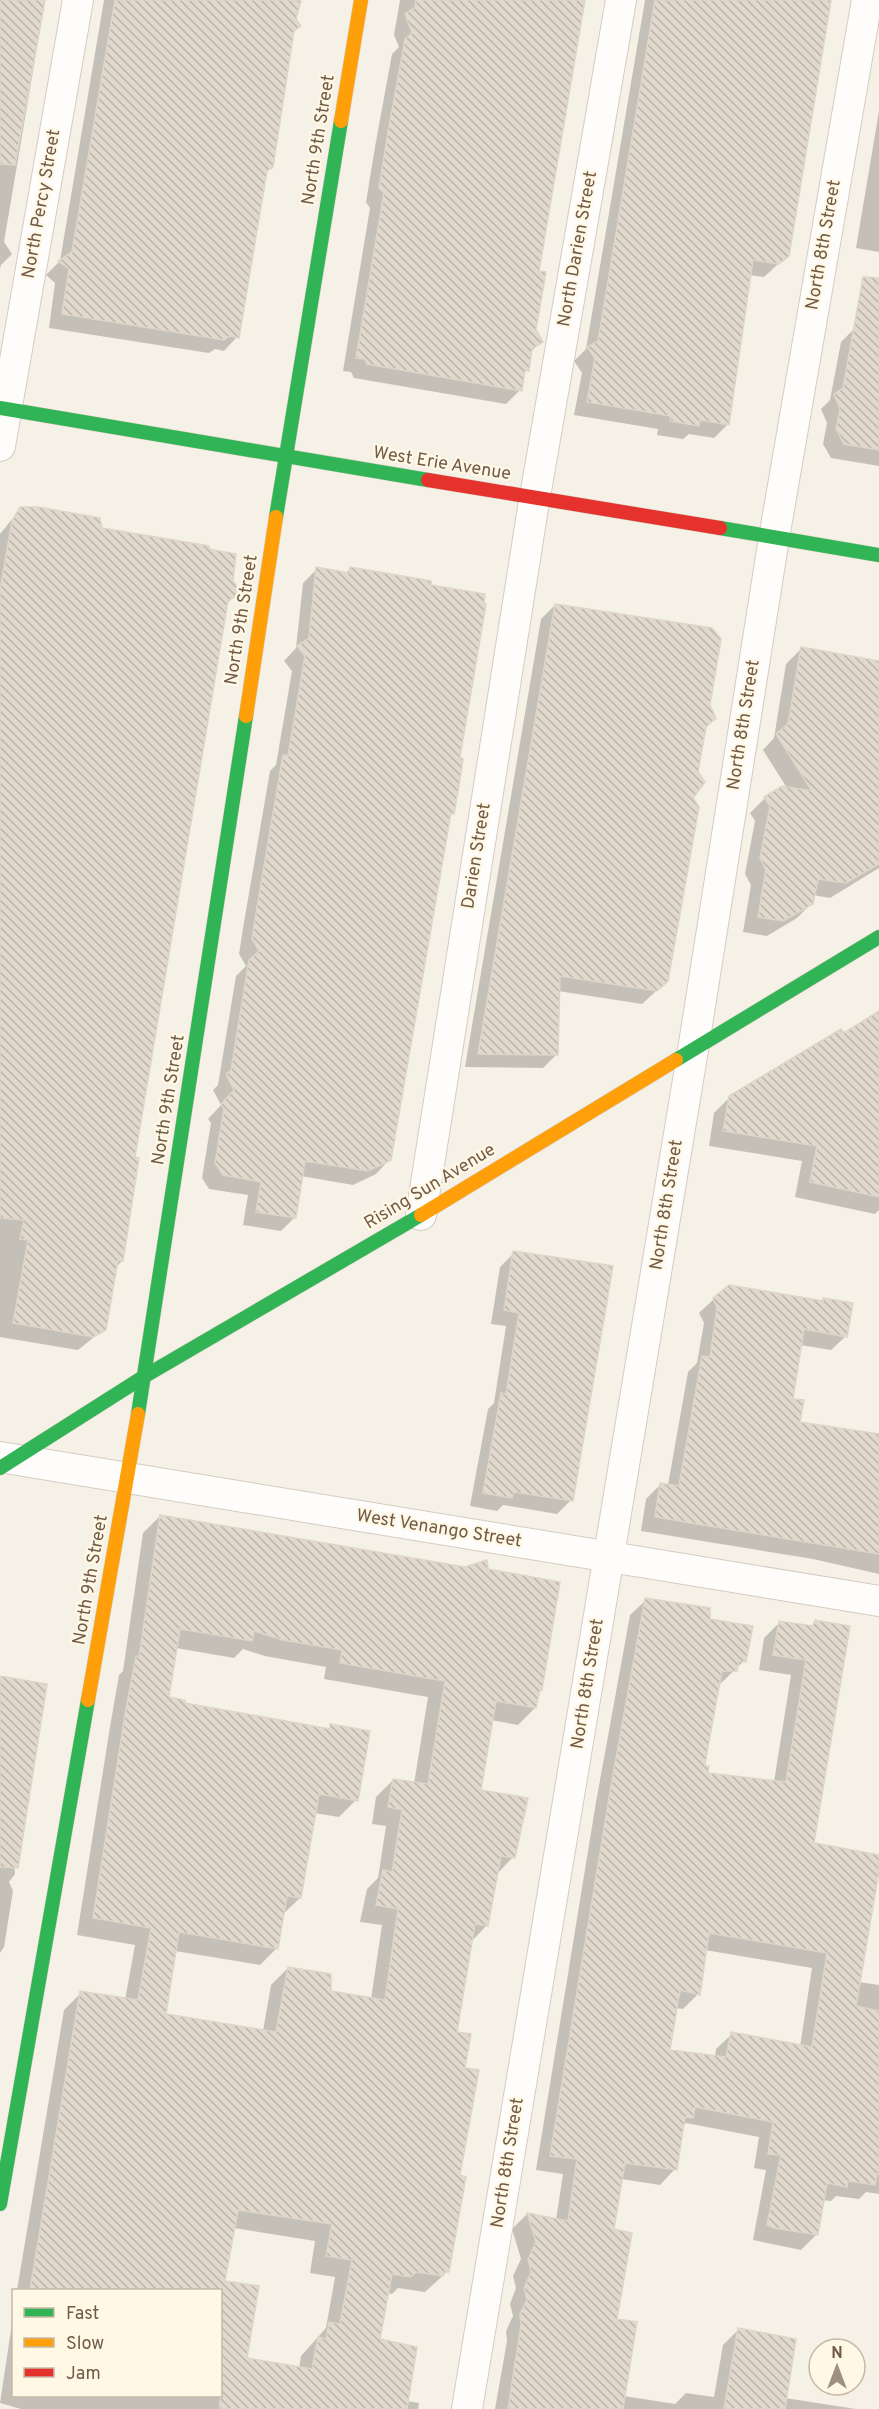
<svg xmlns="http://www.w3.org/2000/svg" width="879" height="2409" font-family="Overpass,sans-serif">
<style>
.shadow{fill:#0003;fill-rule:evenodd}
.building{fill:url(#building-back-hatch);stroke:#ded5c9;stroke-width:1.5;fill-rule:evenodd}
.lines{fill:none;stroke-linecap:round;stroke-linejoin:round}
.street-casing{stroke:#d4ccc1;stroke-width:32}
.fast-casing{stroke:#d6cdc3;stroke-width:15}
.slow-casing{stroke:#d6cdc3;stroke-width:15}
.jam-casing{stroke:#d6cdc3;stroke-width:15}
.street{stroke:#fefdfb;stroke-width:30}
.fast{stroke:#30b455;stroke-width:14}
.slow{stroke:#ff9f0a;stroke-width:14}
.jam{stroke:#e5322d;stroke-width:14}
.labels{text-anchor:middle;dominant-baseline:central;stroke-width:4.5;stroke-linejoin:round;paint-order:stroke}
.street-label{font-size:18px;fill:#715b48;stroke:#fff8e5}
</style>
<defs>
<pattern id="building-back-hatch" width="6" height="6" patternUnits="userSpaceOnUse" patternTransform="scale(1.5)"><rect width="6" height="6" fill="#e2d9ce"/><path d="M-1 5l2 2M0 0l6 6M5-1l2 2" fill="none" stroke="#bcb3a9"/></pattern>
</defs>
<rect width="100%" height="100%" fill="#f6f1e6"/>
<g class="shadow">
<polygon points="0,0 45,0 4,242 12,254 1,265 0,269"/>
<polygon points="104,0 298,0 237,337 224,351 215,349 209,353 49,328 55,283 46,275 60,261"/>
<polygon points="400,0 583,0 538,272 534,329 541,341 531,352 520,390 506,404 354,378 351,372 343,371 370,208 366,202 375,147 392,54 399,47 394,35"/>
<polygon points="645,0 830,0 788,255 764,277 749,275 728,424 714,438 689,434 683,439 657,435 658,429 574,415 582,373 574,361 586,349"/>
<polygon points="879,111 879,252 856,248"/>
<polygon points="855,328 879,329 879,466 831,458 823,444 827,423 821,409 830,400 841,342"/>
<polygon points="21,508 101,530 231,580 238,593 226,604 134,1158 122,1261 115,1268 104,1329 78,1350 0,1337 0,534"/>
<polygon points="317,569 345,574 350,569 458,758 452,813 449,816 390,1159 376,1174 353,1185 301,1176 295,1217 281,1231 243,1225 248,1195 209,1189 202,1178 211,1123 208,1119 221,1105 213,1090 218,1085 236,976 246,966 239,954 243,928 270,771 276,765 292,671 284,661 296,648 303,583"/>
<polygon points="555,605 704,728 691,798 667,981 642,1004 558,991 556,1055 543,1068 465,1067 541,619"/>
<polygon points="801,649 879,662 879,868 830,898 813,895 812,903 797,918 767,936 743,932 751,885 745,874 755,821 750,813 765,798 787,788 763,750 774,738 786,664"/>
<polygon points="879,1013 879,1210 875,1214 795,1197 802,1161 709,1146 714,1113 730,1097"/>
<polygon points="514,1253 571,1500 557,1514 503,1505 497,1511 470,1506 488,1409 494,1403 506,1326 491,1324 500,1267"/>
<polygon points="714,1299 822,1302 824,1300 846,1336 831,1350 800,1345 791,1400 799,1423 879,1436 879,1574 813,1559 641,1531 646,1499 661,1484 668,1485 688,1372 697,1363 704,1323 699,1313"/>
<path d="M160 1516 487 1571 541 1689 535 1708 518 1725 491 1720 480 1791 513 1857 496 1875 487 1925 471 1942 455 2033 463 2069 458 2176 448 2271 425 2292 398 2288 392 2294 387 2293 379 2341 407 2401 419 2403 418 2409H21L0 2403 14 2310V2396H220V2290H17L64 2010 81 1993 125 2000 135 1945 77 1935 110 1727 119 1675 123 1671 143 1533ZM176 1648 234 1658 243 1649 265 1656 326 1667 324 1679 428 1697 414 1784 393 1780 376 1797 372 1824 386 1826 378 1878 367 1889 360 1922 382 1925 371 1999 330 1992 288 1968 271 1985 263 2031 165 2015 175 1951 260 1965 277 1948 282 1915 300 1898 314 1813 339 1817 356 1800 331 1726 327 1730 183 1704 167 1698ZM234 2228 315 2241 310 2273 335 2277 326 2328 301 2356 299 2368 246 2360 224 2282Z"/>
<path d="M646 1600 708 1620 744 1661 718 1686 703 1767 706 1774 774 1782 791 1675 759 1670 764 1638 779 1623 810 1627 815 1622 812 1844 879 1856 859 1982 879 1985V2194L866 2192 859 2199 836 2196 831 2201 822 2200 817 2234 801 2250 753 2240 766 2170 754 2168 759 2137 686 2123 681 2128 675 2169 660 2185 621 2179 613 2231 615 2320 624 2396 675 2404 686 2393 714 2397 723 2345 738 2330 785 2398 856 2409H495L507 2341 506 2331 513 2316 510 2304 516 2288 513 2276 521 2259 512 2229 527 2214 556 2220 563 2174 536 2170 596 1802 630 1615ZM705 1950 812 1968 800 2047 732 2034 716 2049 715 2057 668 2051 676 2008 683 2009 698 1994Z"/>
<polygon points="0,1678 15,1874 9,1882 13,1891 4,1947 0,1953"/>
</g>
<g class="building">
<polygon points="0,0 45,0 15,165 0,164"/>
<polygon points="115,0 301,0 296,19 301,26 294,31 273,167 267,171 239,338 230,336 224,340 62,314 69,269 58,261 72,252"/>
<polygon points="416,0 585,0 539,271 546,272 536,329 543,342 532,349 529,371 525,370 522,391 367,364 365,359 356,358 384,193 379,188 388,132 405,39 412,33 405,14 415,7"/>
<polygon points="655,0 831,0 789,256 779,264 753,260 729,425 700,420 699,426 670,421 671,416 587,402 595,358 587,347 598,341"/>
<polygon points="863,277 879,278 879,450 844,444 836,429 840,409 834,394 843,388"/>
<polygon points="20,507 38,507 100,518 102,528 209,546 209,549 236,554 233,580 240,593 228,601 135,1157 139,1158 123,1261 118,1260 106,1330 93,1337 13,1323 28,1240 20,1239 24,1220 0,1218 0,590 12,521"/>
<polygon points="316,567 349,573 350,567 431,581 431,585 485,594 484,603 486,604 460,757 463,759 459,786 454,814 451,813 391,1160 368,1171 305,1161 296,1218 256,1212 261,1182 223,1175 215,1163 224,1109 221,1104 234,1090 226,1074 231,1070 249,960 259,951 252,939 256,913 283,755 288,756 305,656 297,646 309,638"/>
<polygon points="555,604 712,628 721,639 710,705 716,718 706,727 698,772 705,782 693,798 699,807 668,981 657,991 560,976 558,1055 478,1054"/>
<polygon points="801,647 879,661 879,864 846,883 818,879 813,904 783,921 758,917 766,870 760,858 770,806 764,797 782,786 812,791 776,734 788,724"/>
<polygon points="879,1011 879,1197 810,1182 817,1146 723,1131 729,1096 841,1029 844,1033"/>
<polygon points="513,1251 613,1266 573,1501 514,1492 512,1498 483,1493 501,1393 506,1394 519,1313 504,1310"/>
<polygon points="729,1285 823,1301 823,1298 853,1303 847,1337 804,1329 793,1399 804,1400 800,1422 879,1434 879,1554 655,1517 660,1483 679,1486 702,1356 710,1357 717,1308 713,1298"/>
<path d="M160 1515 465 1567 487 1560 488 1569 560 1582 542 1690 540 1689 536 1708 496 1701 481 1790 528 1798 515 1858 501 1856 488 1926 475 1924 457 2032 471 2034 465 2068 479 2070 460 2175 466 2177 449 2272H444L443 2276 417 2272 410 2277 392 2274 380 2339 417 2347 407 2409H220V2290H30L80 1991 138 2000 151 1928 93 1918 126 1709 136 1656 139 1657ZM180 1629 252 1641 254 1631 283 1640 342 1650 340 1663 445 1681 428 1784 393 1779 388 1807 402 1810 392 1872 383 1870 376 1905 398 1909 385 2000 331 1991V1974L288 1967 276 2032 166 2014 179 1932 278 1949 287 1896 301 1898 319 1794 358 1801 370 1731 330 1724V1729L185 1703V1700L169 1697ZM238 2210 332 2224 326 2256 352 2260 340 2324 329 2322 326 2339 318 2337 312 2369 247 2358 259 2286 225 2281Z"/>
<path d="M645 1598 710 1608V1619L753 1626 746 1662 739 1661 737 1671H722L707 1752 705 1766H709L708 1773 786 1782 806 1660 773 1655 779 1621 813 1626 815 1620 850 1626 814 1843 879 1855V1871L856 2006 879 2011V2174H877L875 2185 848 2181 847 2187 827 2183 818 2235 774 2228 767 2225 781 2155 768 2154 773 2122 695 2107 693 2118 685 2117 677 2170 625 2163 614 2229 632 2233 617 2319 637 2322 623 2409H508L521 2325 520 2314 527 2300 524 2288 531 2272 528 2259 536 2242 527 2213 568 2221 577 2159 550 2156 611 1786ZM709 1933 827 1953 812 2047 731 2032 726 2057 670 2050 680 1990 700 1995Z"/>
<polygon points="0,1676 47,1684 18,1868 0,1867"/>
<polygon points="738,2328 796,2339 785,2409 724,2409"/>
</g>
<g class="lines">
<defs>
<g id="street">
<polyline points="0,446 78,0"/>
<polyline points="421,1215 533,508 621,0"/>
<polyline points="0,1457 879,1601"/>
<polyline points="467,2409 693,1050 774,538 867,0"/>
</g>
<g id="fast">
<polyline points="0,408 428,480"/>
<polyline points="276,517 341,121"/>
<polyline points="720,528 879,555"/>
<polyline points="676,1060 879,937"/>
<polyline points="138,1414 246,716"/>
<polyline points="0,1468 145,1376 421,1215"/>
<polyline points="0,2204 88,1700"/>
</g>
<g id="slow">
<polyline points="341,121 361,0"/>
<polyline points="246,716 276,517"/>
<polyline points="421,1215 676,1060"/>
<polyline points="88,1700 138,1414"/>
</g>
<polyline id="jam" points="428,480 720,528"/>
</defs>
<use href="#street" class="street-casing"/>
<use href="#fast" class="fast-casing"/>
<use href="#slow" class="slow-casing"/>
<use href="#jam" class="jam-casing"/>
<use href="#street" class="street"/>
<use href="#fast" class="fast"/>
<use href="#slow" class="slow"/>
<use href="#jam" class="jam"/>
</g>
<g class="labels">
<g class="street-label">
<text transform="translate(319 140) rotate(-81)">North 9th Street</text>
<text transform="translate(42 204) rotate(-80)">North Percy Street</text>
<text transform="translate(824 245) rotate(-80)">North 8th Street</text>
<text transform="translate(578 249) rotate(-80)">North Darien Street</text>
<text transform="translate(442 464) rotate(9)">West Erie Avenue</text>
<text transform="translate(242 620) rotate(-81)">North 9th Street</text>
<text transform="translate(744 725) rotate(-81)">North 8th Street</text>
<text transform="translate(477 856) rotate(-81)">Darien Street</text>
<text transform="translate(169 1100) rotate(-81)">North 9th Street</text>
<text transform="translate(430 1187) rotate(-31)">Rising Sun Avenue</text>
<text transform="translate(667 1205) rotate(-81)">North 8th Street</text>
<text transform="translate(439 1529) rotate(9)">West Venango Street</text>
<text transform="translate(91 1580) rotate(-80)">North 9th Street</text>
<text transform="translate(588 1684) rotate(-81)">North 8th Street</text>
<text transform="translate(508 2163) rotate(-81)">North 8th Street</text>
</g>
</g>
<rect x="12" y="2289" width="210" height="108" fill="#fff8e5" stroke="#c6b9a6" stroke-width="1.5"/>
<rect x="24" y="2308" width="30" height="9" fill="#30b455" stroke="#c6b9a6" stroke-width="1.5"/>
<text x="66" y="2319" font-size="18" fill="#715b48">Fast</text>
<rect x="24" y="2338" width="30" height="9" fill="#ff9f0a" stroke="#c6b9a6" stroke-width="1.5"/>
<text x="66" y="2349" font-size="18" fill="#715b48">Slow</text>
<rect x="24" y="2368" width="30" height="9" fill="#e5322d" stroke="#c6b9a6" stroke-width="1.5"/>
<text x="66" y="2379" font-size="18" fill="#715b48">Jam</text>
<g transform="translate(837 2367)"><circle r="28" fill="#fff8e5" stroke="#c6b9a6" stroke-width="1.5"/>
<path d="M0-4.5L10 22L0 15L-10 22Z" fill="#a0907f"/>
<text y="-9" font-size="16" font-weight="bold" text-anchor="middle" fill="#715b48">N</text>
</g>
</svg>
